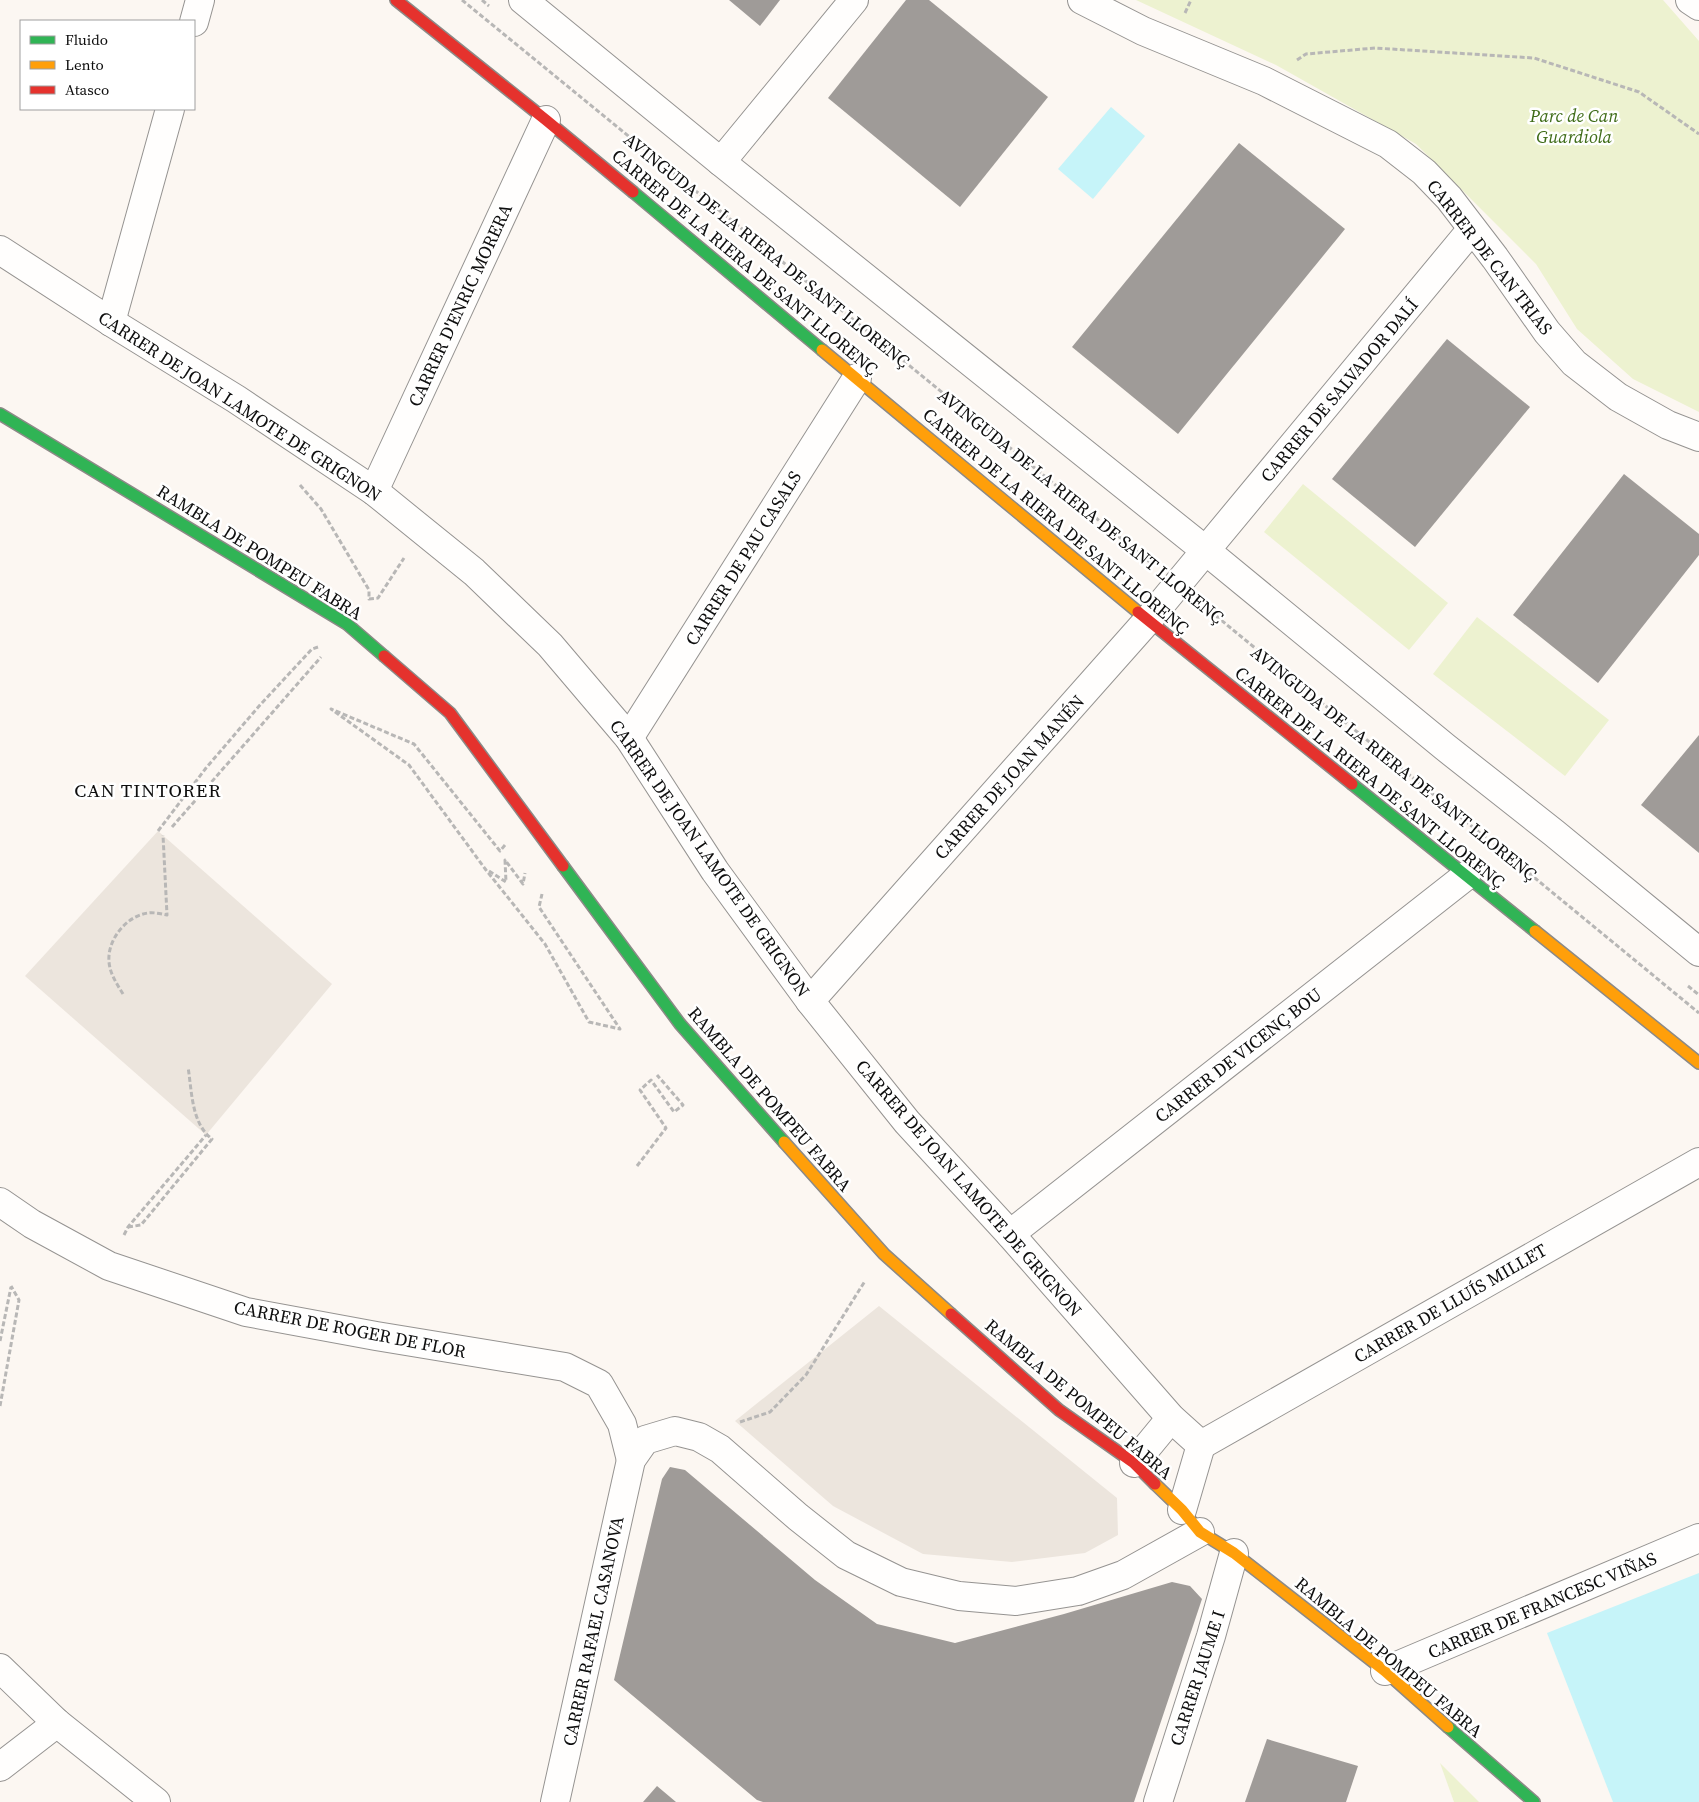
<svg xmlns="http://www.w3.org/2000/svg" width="1699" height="1802" font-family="'Source Serif 4',serif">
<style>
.green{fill:#edf2d0}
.plaza{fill:#ece5dd}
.water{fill:#c6f4f9}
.building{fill:#9f9b98}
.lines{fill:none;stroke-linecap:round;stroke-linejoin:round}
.street-casing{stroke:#959391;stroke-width:30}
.fast-casing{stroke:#8c8a87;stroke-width:14}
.slow-casing{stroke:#8c8a87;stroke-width:14}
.jam-casing{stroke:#8c8a87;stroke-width:14}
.path{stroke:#b8b7b6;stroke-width:3;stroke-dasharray:5 2.5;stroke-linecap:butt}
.street{stroke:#fffefd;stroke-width:28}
.fast{stroke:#30b455;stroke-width:11}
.slow{stroke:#ff9f0a;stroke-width:11}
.jam{stroke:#e5322d;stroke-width:11}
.labels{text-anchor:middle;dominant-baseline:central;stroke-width:5;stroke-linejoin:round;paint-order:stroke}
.park-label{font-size:18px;font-style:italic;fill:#3f6c18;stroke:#fff}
.street-label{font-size:18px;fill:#0e0e0e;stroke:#fff}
.neighbourhood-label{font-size:19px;letter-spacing:1px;fill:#0e0e0e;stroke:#fff}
</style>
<rect width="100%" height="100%" fill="#fcf7f2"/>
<g class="green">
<polygon points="1136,0 1663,0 1699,41 1699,412 1633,379 1577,329 1536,264 1416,144 1276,65"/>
<polygon points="1303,484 1448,603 1409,650 1264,532"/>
<polygon points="1477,617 1609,720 1565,776 1433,674"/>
<polygon points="1440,1763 1479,1802 1454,1802"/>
</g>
<g class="plaza">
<polygon points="158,831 332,984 206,1135 25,976"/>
<polygon points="879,1306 1117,1498 1118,1535 1085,1553 1012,1562 923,1554 833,1506 735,1421"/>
</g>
<g class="water">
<polygon points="1111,107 1145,136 1093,199 1058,169"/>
<polygon points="1699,1573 1699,1802 1613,1802 1547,1633"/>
</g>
<g class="building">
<polygon points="729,0 780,0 760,26"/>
<polygon points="906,0 929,0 1048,97 960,207 828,98"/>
<polygon points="1239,143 1345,229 1178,434 1072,347"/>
<polygon points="1447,339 1530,407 1415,547 1332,479"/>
<polygon points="1624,474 1699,534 1699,555 1598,683 1513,615"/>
<polygon points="1699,735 1699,853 1641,805"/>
<polygon points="670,1467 685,1470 815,1580 877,1624 955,1643 1064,1614 1172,1582 1190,1586 1202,1599 1134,1802 763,1802 757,1800 614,1680 662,1479"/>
<polygon points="1267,1739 1358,1766 1346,1802 1245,1802"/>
<polygon points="657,1786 676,1802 643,1802"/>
</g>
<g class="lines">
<defs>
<g id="street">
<polyline points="523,0 721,162 1205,550 1445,747 1554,833 1699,952"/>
<polyline points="1082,0 1143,31 1264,81 1388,144 1424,172 1449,198 1495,258 1547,332 1574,363 1618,397 1668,425 1699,437"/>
<polyline points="1690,0 1699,6"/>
<polyline points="194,22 200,0"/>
<polyline points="721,162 854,0"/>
<polyline points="0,250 111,322 236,399 374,491 474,572 550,645 629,738 715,871 810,1001 907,1122 1010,1234 1171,1418 1201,1445"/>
<polyline points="111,322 170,109"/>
<polyline points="374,491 546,120"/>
<polyline points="629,738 857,378"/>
<polyline points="810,1001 1148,620 1472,229"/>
<polyline points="0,1202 32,1224 109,1266 246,1312 376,1336 565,1367 599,1384 622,1424 631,1460"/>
<polyline points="1010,1234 1466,876"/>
<polyline points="1201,1445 1699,1162"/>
<polyline points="1134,1463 1171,1418"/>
<polyline points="1182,1510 1201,1445"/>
<polyline points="0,1668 57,1723 156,1802"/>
<polyline points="1385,1671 1699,1538"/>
<polyline points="0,1767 57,1723"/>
<polyline points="555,1802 631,1460 645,1440 675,1431 699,1437 720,1449 798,1517 846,1555 901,1582 959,1596 1016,1601 1078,1591 1123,1575 1200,1532"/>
<polyline points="1158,1802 1211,1636 1234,1553"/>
</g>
<g id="fast">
<polyline points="633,192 822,350"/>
<polyline points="0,414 347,624 384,656"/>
<polyline points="1352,784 1535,931"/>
<polyline points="563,866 680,1024 784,1142"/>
<polyline points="1448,1727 1534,1802"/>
</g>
<g id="slow">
<polyline points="822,350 1138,612"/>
<polyline points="1535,931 1699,1063"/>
<polyline points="784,1142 884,1254 951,1314"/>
<polyline points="1155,1484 1182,1510 1200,1532 1234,1553 1385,1671 1448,1727"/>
</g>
<g id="jam">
<polyline points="396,0 546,120 633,192"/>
<polyline points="1138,612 1352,784"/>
<polyline points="384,656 450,713 563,866"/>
<polyline points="951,1314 1059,1410 1134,1463 1155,1484"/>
</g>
</defs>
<use href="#street" class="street-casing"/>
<use href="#fast" class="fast-casing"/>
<use href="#slow" class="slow-casing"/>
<use href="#jam" class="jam-casing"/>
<g class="path">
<polyline points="462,0 1151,563"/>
<polyline points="482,0 489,6"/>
<polyline points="1185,13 1191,0"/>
<polyline points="1297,60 1306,54 1375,48 1534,58 1639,92 1699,134"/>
<polyline points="300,485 321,509 369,590 369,599 378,598 404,558"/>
<polyline points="1204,606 1699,1013"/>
<polyline points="172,827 321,657"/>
<polyline points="158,831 206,768 260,705 312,649 318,647"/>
<polyline points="505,845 500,851 414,744 331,709 409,765 486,870 545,944 589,1022 620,1029 539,907 542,894"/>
<polyline points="489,871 506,882 505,860 523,884 525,873"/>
<polyline points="1688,986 1699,995"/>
<path d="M123 994C117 984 110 974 109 962 107 940 126 916 148 913 154 912 161 914 167 915L163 835"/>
<polyline points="637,1166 666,1128 640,1090 651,1080 674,1112 683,1105 657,1075"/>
<path d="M128 1227 141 1225 212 1139C191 1123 192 1091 188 1067"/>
<polyline points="124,1235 128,1227 206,1135"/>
<polyline points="0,1341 11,1287"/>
<polyline points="0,1406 19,1300 11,1286"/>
<polyline points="740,1422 770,1412 806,1375 865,1281"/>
</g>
<use href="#street" class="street"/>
<use href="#fast" class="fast"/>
<use href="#slow" class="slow"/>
<use href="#jam" class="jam"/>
</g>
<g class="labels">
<g class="park-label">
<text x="1574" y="115">Parc de Can<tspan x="1574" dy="21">Guardiola</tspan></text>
</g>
<g class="street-label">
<text transform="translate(767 250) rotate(39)">AVINGUDA DE LA RIERA DE SANT LLORENÇ</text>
<text transform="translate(1490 257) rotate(52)">CARRER DE CAN TRIAS</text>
<text transform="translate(745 262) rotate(40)">CARRER DE LA RIERA DE SANT LLORENÇ</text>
<text transform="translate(460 305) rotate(-65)">CARRER D'ENRIC MORERA</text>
<text transform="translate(1339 390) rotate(-50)">CARRER DE SALVADOR DALÍ</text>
<text transform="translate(240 406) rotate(33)">CARRER DE JOAN LAMOTE DE GRIGNON</text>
<text transform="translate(1081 506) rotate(39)">AVINGUDA DE LA RIERA DE SANT LLORENÇ</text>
<text transform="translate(1056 521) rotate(40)">CARRER DE LA RIERA DE SANT LLORENÇ</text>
<text transform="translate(260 552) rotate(32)">RAMBLA DE POMPEU FABRA</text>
<text transform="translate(743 558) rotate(-58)">CARRER DE PAU CASALS</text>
<text transform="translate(1394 763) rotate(39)">AVINGUDA DE LA RIERA DE SANT LLORENÇ</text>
<text transform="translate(1009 777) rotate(-48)">CARRER DE JOAN MANÉN</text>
<text transform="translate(1370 777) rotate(39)">CARRER DE LA RIERA DE SANT LLORENÇ</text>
<text transform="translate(710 858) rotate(55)">CARRER DE JOAN LAMOTE DE GRIGNON</text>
<text transform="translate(1238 1055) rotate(-38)">CARRER DE VICENÇ BOU</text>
<text transform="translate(770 1099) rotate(49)">RAMBLA DE POMPEU FABRA</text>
<text transform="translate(969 1188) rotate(49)">CARRER DE JOAN LAMOTE DE GRIGNON</text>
<text transform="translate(1450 1303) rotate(-30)">CARRER DE LLUÍS MILLET</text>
<text transform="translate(350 1329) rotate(11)">CARRER DE ROGER DE FLOR</text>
<text transform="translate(1079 1399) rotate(40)">RAMBLA DE POMPEU FABRA</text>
<text transform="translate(1542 1605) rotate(-23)">CARRER DE FRANCESC VIÑAS</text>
<text transform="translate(593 1631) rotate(-78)">CARRER RAFAEL CASANOVA</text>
<text transform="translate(1389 1657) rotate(40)">RAMBLA DE POMPEU FABRA</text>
<text transform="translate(1197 1678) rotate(-72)">CARRER JAUME I</text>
</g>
<g class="neighbourhood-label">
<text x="148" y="790">CAN TINTORER</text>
</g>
</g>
<rect x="20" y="20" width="175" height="90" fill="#ffffff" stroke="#9f9f9f"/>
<rect x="30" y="36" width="25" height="8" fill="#30b455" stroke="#9f9f9f"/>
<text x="65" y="45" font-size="15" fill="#0e0e0e">Fluido</text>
<rect x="30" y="61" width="25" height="8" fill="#ff9f0a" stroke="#9f9f9f"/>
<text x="65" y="70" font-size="15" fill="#0e0e0e">Lento</text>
<rect x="30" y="86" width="25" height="8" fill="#e5322d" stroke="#9f9f9f"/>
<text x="65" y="95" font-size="15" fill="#0e0e0e">Atasco</text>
</svg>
